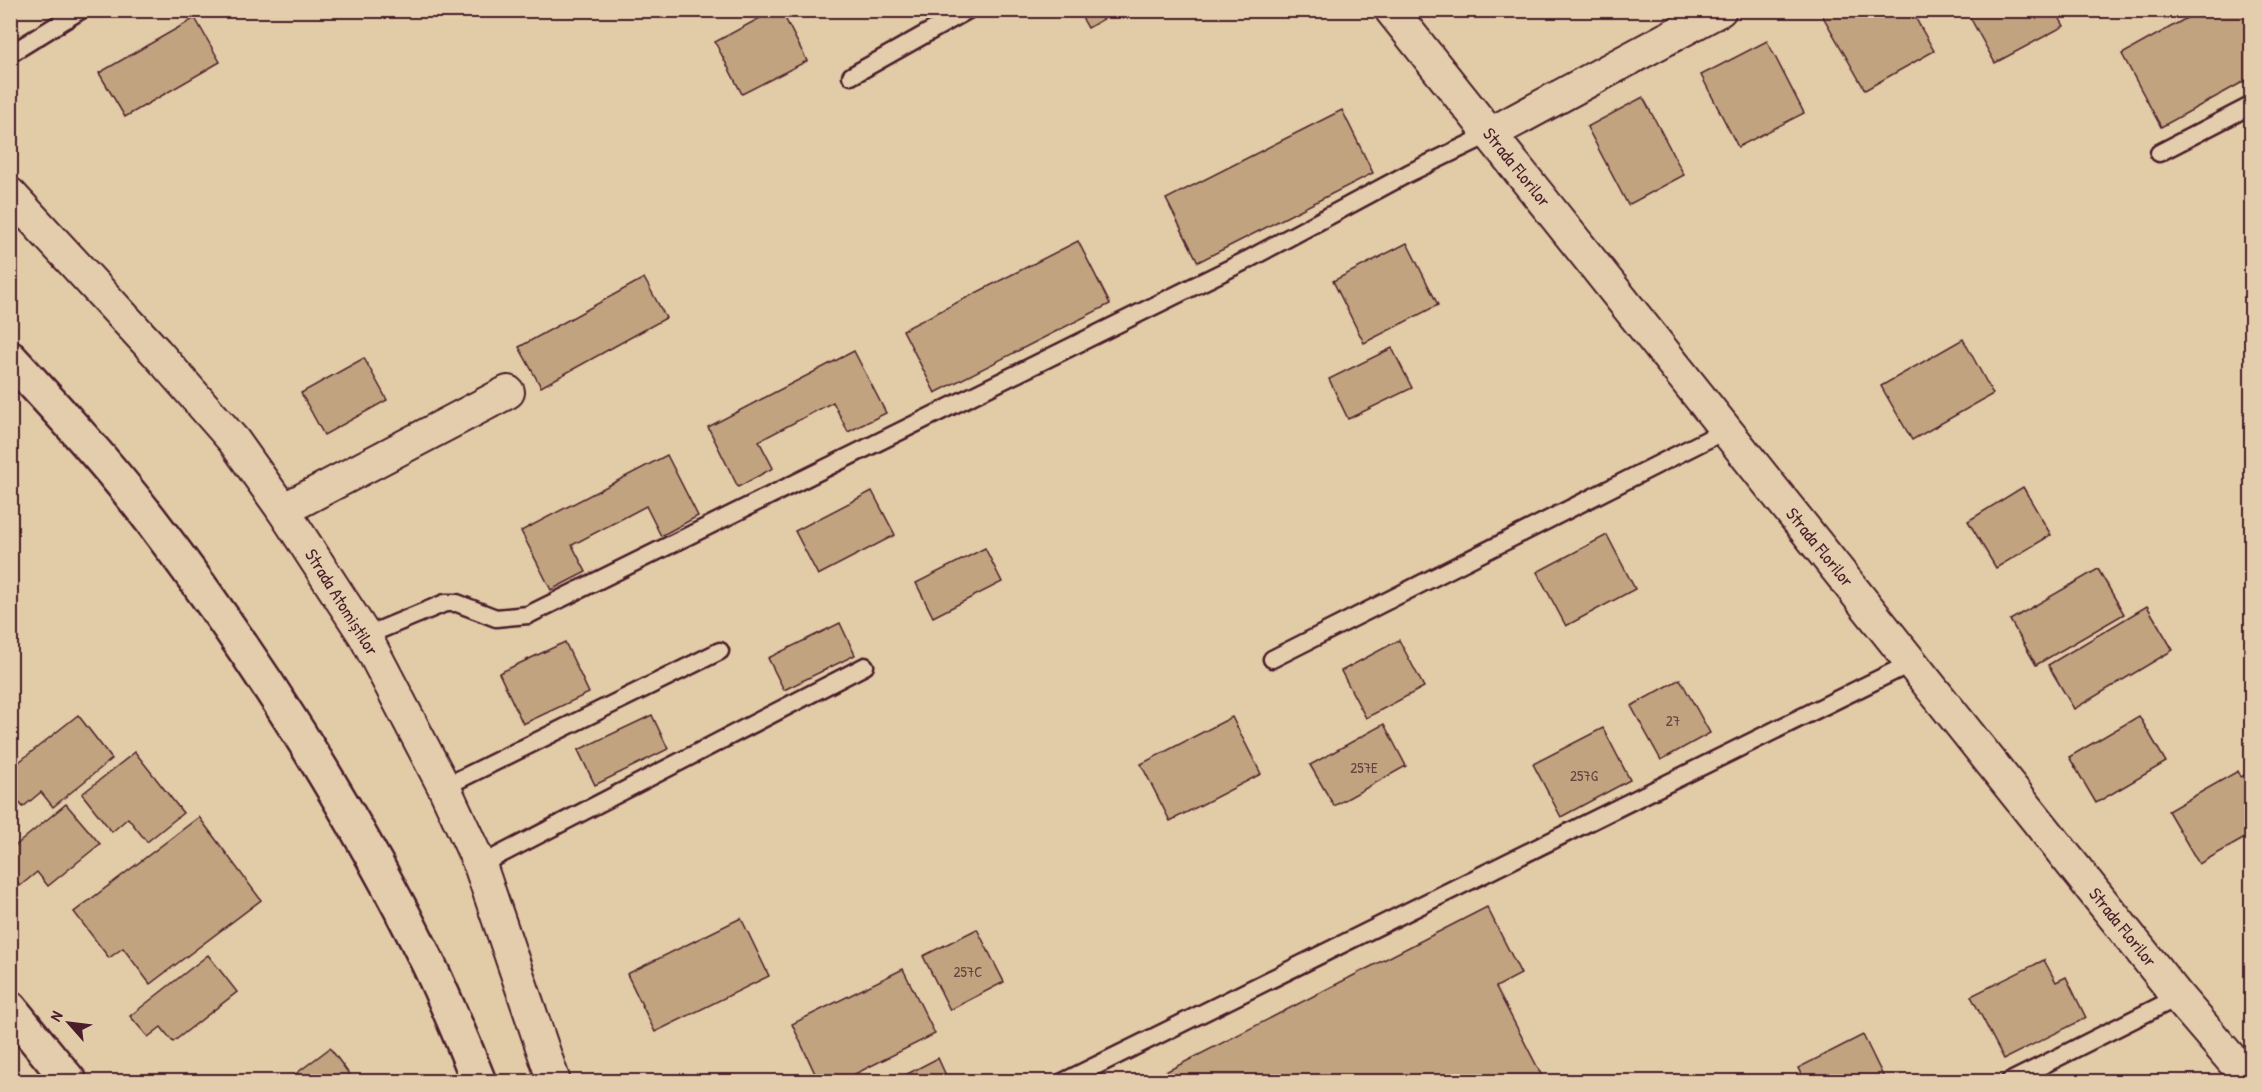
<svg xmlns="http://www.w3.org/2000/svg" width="2262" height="1092" font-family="'Patrick Hand',sans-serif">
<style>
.building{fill:#c1a37f;stroke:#4a1f2b;stroke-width:1.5}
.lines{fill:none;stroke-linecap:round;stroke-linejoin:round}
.lane-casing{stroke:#4a1f2b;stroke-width:21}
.street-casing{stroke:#4a1f2b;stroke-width:36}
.secondary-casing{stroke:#4a1f2b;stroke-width:38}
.lane{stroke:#e3cdac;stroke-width:16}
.street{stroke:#e3cdac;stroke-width:32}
.secondary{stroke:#e3cdac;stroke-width:33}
.labels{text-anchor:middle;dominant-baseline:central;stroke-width:6;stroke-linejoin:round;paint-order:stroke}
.number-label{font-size:15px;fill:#684040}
.street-label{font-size:18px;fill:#4a1f2b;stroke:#e3cdac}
</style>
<rect width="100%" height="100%" fill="#e2cba7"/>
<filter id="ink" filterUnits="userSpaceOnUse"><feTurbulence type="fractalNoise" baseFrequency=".0167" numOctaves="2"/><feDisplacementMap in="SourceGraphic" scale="12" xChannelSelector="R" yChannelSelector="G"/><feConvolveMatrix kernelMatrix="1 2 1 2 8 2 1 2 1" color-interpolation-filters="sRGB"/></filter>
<g filter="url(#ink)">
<g class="building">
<polygon points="775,10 781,10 807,61 742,94 715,42"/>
<polygon points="1078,10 1119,10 1088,28"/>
<polygon points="1826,10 1911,10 1934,51 1865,90 1821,13"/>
<polygon points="1966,10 2055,10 2064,26 1995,63"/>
<polygon points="2201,10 2252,10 2252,77 2161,127 2122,54"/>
<polygon points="195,18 220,62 125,117 99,73"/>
<polygon points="1767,41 1804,113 1738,147 1701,75"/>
<polygon points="1643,97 1684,175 1628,205 1587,127"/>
<polygon points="1342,110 1373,173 1198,262 1166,199"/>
<polygon points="1078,241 1110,304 935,393 903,330"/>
<polygon points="1407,243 1438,305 1364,343 1333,281"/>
<polygon points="644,278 666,318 541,387 519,347"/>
<polygon points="1963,339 1993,394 1912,440 1881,386"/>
<polygon points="1392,348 1412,388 1348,419 1329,379"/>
<polygon points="854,351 886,413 848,432 833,402 759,441 773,468 738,487 708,427"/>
<polygon points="364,358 387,400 324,435 301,393"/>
<polygon points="667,455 698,516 661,536 646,506 572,545 586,572 551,590 521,531"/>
<polygon points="2023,487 2051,535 1996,568 1968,521"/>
<polygon points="872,491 895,535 818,575 795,531"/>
<polygon points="1607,535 1635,589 1566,626 1537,572"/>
<polygon points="985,548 1002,582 933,617 916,583"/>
<polygon points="2098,569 2124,614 2036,665 2010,620"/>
<polygon points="2147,606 2173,650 2074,709 2048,665"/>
<polygon points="840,623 855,655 784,690 768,658"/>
<polygon points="1399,640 1424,687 1366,718 1341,671"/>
<polygon points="565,642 589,693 523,724 499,673"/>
<polygon points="1680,679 1710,733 1661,760 1631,706"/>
<polygon points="78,715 112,759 53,807 41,792 23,807 10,792 10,769"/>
<polygon points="652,715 668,749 595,785 578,750"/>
<polygon points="2139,716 2166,762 2096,803 2069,757"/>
<polygon points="1232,717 1261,774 1170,821 1141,764"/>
<polygon points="1384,724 1406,766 1334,806 1310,765"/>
<polygon points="1603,728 1630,780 1561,817 1533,764"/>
<polygon points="135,752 183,813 147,842 128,818 112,832 82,794"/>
<polygon points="2238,771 2241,777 2252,771 2252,834 2199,864 2168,811"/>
<polygon points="66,804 100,844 48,886 37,872 20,886 10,875 10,850"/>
<polygon points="199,817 261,900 150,984 123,948 109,958 74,912"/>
<polygon points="1487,907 1521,974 1496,987 1543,1078 1537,1082 1146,1082"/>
<polygon points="741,918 769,976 655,1032 627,974"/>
<polygon points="977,929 1004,982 950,1010 923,956"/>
<polygon points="208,955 237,992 173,1042 161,1027 148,1037 130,1016"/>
<polygon points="2044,960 2056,982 2066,977 2086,1018 2004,1059 1971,996"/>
<polygon points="903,969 935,1034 839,1082 819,1082 792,1024"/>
<polygon points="1863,1035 1886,1082 1805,1082 1798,1068"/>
<polygon points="330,1048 355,1082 285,1082"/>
<polygon points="938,1058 949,1082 892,1082"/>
</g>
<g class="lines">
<defs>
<g id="lane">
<polyline points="10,54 81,10"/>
<polyline points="851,76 968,10"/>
<polyline points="2159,153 2252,105"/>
<polyline points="365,636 445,603 457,603 496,618 528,615 1247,260 1409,173 1490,134"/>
<polyline points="1272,659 1726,430"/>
<polyline points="444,787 720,651"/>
<polyline points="480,865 865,666"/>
<polyline points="1063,1082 1911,663"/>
<polyline points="2009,1082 2178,997"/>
</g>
<g id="street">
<polyline points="1391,10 2178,997 2251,1082"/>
<polyline points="1490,134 1720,10"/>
<polyline points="10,194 156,352 234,441 283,510 365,636 444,787 480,865 554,1082"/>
<polyline points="283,510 508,392"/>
</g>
<g id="secondary">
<path d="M10 358C58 410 107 463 150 519 254 654 354 812 429 965 447 1003 463 1042 479 1082"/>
<polyline points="10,1008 70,1082"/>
</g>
</defs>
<use href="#lane" class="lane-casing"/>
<use href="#street" class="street-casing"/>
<use href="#secondary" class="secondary-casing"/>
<use href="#lane" class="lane"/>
<use href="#street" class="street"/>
<use href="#secondary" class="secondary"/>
</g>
</g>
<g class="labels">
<g class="number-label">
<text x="1673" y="720">27</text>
<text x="1364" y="767">257E</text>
<text x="1584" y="775">257G</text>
<text x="968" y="971">257C</text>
</g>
<g class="street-label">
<text transform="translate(1517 167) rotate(51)">Strada Florilor</text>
<text transform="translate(1820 547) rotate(51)">Strada Florilor</text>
<text transform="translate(342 602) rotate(58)">Strada Atomiștilor</text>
<text transform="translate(2123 927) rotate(51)">Strada Florilor</text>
</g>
</g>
<rect width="2262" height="1092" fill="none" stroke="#e3cdac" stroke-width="36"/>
<rect x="18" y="18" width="2226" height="1056" fill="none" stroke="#4a1f2b" stroke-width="2" filter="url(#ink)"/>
<g transform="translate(69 1023) rotate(298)" stroke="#e3cdac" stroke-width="4.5" paint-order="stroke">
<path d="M0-4.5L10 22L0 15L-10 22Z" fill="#4a1f2b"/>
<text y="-9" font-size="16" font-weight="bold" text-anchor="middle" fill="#4a1f2b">N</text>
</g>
</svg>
